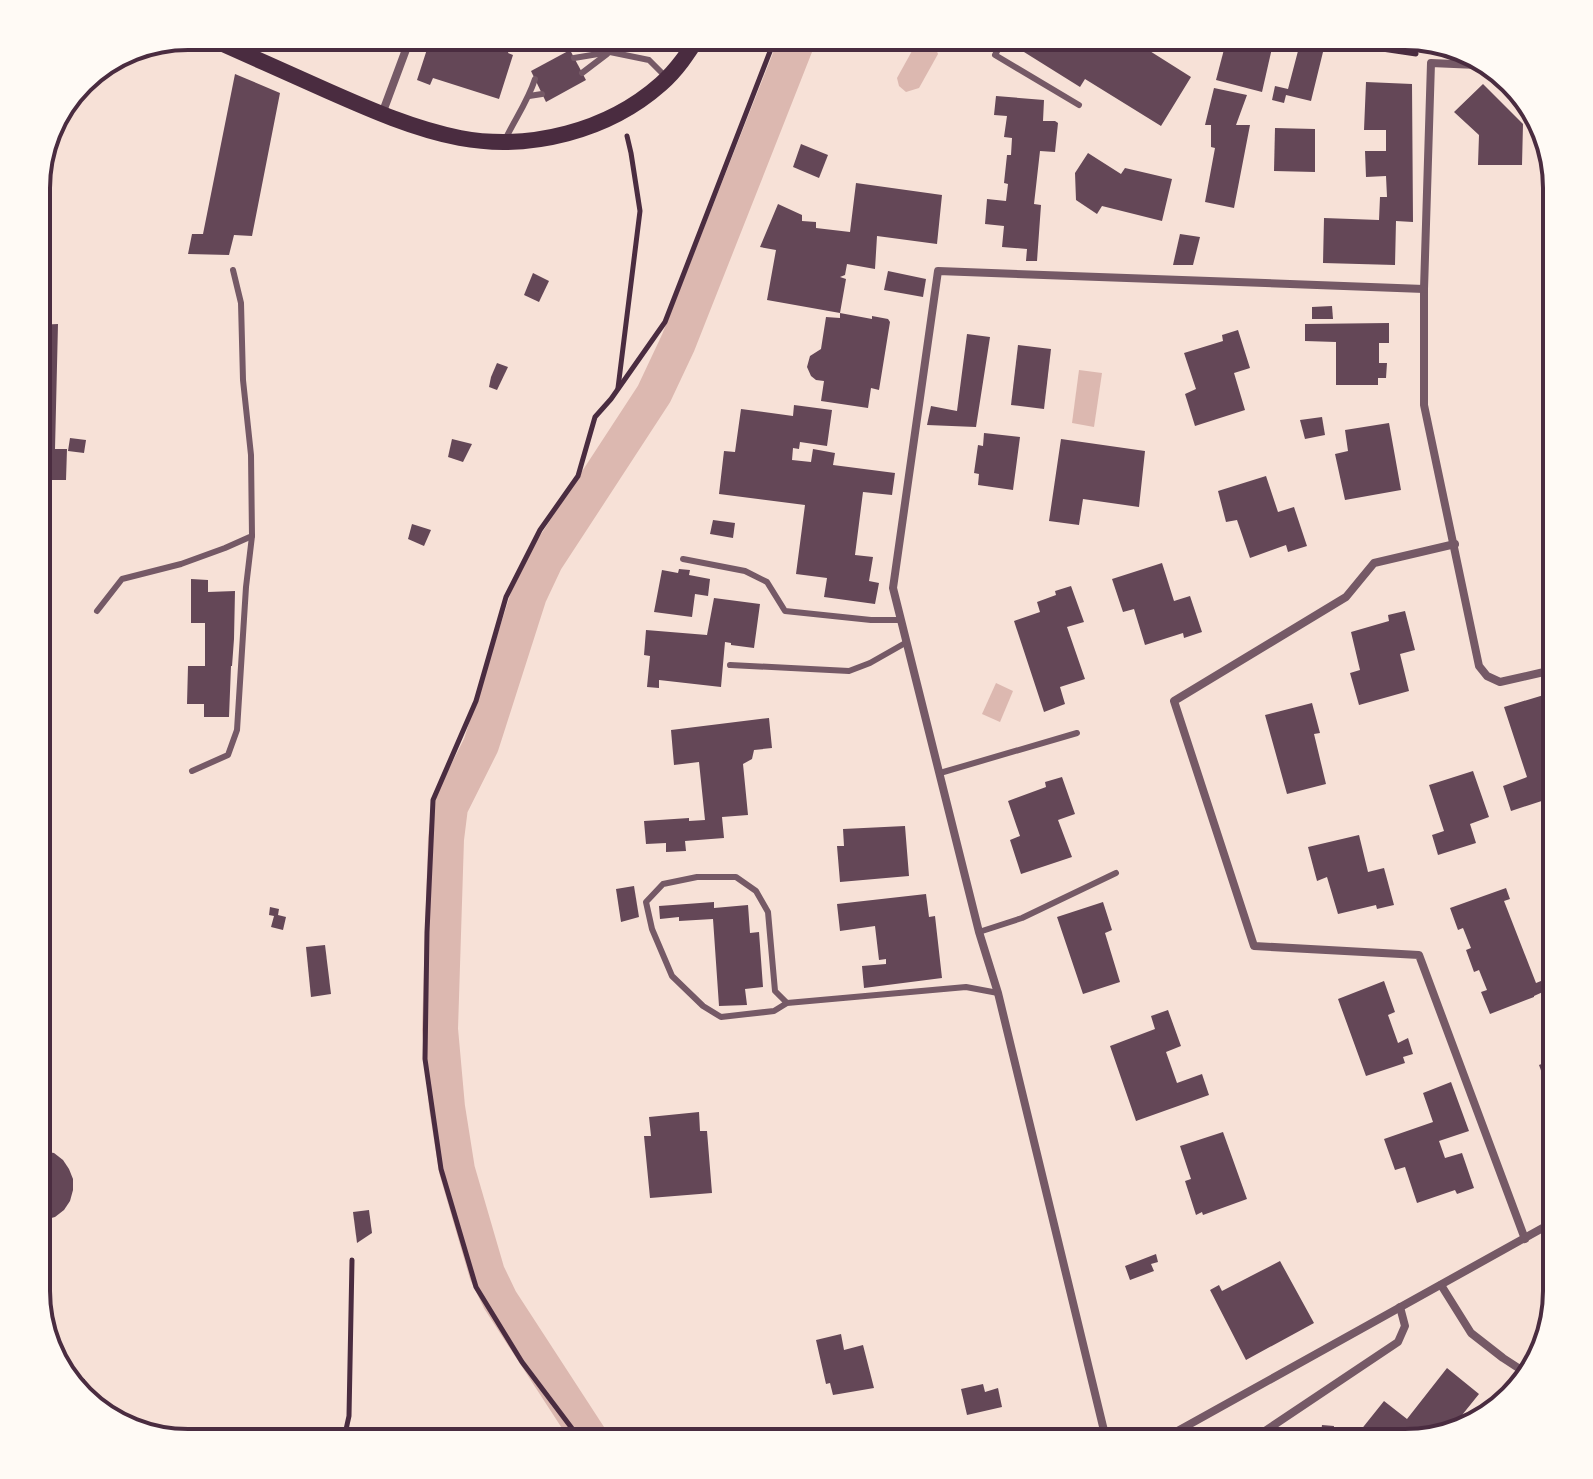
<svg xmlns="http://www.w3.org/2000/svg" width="1593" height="1479" font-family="'DM Sans',sans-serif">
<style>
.water{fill:#dcb8b0}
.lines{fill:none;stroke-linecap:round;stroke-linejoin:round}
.canal{stroke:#dcb8b0;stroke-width:36}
.building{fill:#644757}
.path{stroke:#4a2c40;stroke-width:5}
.service{stroke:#755966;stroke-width:6}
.minor{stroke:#755966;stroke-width:8}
.secondary{stroke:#4a2c40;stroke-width:16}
.rim{fill:none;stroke:#4a2c40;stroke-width:4}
</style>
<rect width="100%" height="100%" fill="#f7e1d7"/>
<g class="water">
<polygon points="917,42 922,42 936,49 938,54 919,88 906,92 899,86 897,78"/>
<polygon points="1079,370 1102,373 1094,427 1072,423"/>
<polygon points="996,683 1013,691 1000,722 982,714"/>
</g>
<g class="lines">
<polyline class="canal" points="593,1443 500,1300 487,1273 457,1170 447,1107 440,1029 446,839 450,807 481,745 529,595 545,561 654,394 678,343 799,36"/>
</g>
<g class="building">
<polygon points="374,36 391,36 386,48 371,43"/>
<polygon points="445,36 514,36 508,53 513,55 499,99 433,78 430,85 417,80 430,40 443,44"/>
<polygon points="1015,36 1126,36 1191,77 1161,126 1085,79 1080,87 1011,44"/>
<polygon points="1227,38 1272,48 1262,92 1216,80"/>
<polygon points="570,50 586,80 546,102 531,71"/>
<polygon points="1298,51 1323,52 1311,101 1286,95 1284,103 1272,100 1275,86 1288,89"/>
<polygon points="235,74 280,93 252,236 234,235 229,255 188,254 192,234 203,234"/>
<polygon points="1366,82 1412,84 1413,222 1396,221 1395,265 1323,263 1324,218 1379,220 1380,197 1387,197 1386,176 1366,177 1365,151 1386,151 1386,130 1364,130"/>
<polygon points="1483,84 1523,124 1522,165 1478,165 1479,135 1454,112"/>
<polygon points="1214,88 1247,95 1236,125 1250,125 1234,208 1205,202 1215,148 1211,147 1211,125 1205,125"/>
<polygon points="996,96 1044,100 1043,121 1055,121 1058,123 1055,152 1040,151 1034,204 1041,205 1037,261 1026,261 1027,249 1002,247 1004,226 985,224 987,199 1006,201 1008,184 1004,183 1007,155 1011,155 1012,138 1004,137 1007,116 994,115"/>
<polygon points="1275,128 1315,129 1315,172 1274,171"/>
<polygon points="801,144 828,155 819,178 793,167"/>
<polygon points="1088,153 1121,174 1125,168 1172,179 1162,221 1102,206 1097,214 1076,200 1075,173"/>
<polygon points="856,183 942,195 937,244 877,236 875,269 847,264 845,275 840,277 846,279 840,313 767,300 776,250 760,247 778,204 802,215 802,221 816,222 816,228 850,232"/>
<polygon points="1180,234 1200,237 1193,265 1173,265"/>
<polygon points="888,271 926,279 923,297 884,290"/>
<polygon points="533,273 549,281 539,302 524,295"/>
<polygon points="1332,306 1333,319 1312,319 1312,307"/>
<polygon points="840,313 872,319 872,316 888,319 890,322 879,390 871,388 868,408 821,401 824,381 816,380 811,376 807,367 810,356 821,349 826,317 840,318"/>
<polygon points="1389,323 1389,343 1379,343 1379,363 1387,363 1386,378 1378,378 1378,385 1336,385 1336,342 1305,341 1305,324"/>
<polygon points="58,324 55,449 67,449 66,480 36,480 36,325"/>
<polygon points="1238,330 1250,368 1234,373 1245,410 1195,426 1185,394 1196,389 1184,353 1223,341 1222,335"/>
<polygon points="967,334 990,337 976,427 927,425 931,406 957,411"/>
<polygon points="1018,345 1051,349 1044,409 1011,405"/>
<polygon points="497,363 508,367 497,390 489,387 491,377"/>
<polygon points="794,405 832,410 827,446 800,442 799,449 793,448 792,460 811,462 813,449 835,453 833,465 895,473 892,495 863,492 855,555 873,557 869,581 879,583 875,604 824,597 827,578 796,574 805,505 719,494 724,451 735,452 741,409 793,416"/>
<polygon points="1322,417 1325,435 1305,439 1300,420"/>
<polygon points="1389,423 1401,490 1345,500 1335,454 1348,451 1345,430"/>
<polygon points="984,433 1020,437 1013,490 978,485 979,474 974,473 978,445 983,446"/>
<polygon points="70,438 86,440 84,453 68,451"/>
<polygon points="452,439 472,444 463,462 448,457"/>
<polygon points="1061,439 1145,451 1139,507 1083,499 1079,525 1049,521"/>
<polygon points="1266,476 1278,512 1294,507 1307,546 1288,552 1286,545 1250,558 1237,520 1226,522 1218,491"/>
<polygon points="713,520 735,523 733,538 710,534"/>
<polygon points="412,524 431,530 424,546 408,539"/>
<polygon points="1162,563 1174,601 1190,596 1202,632 1184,638 1183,633 1145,645 1134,609 1123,612 1112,579"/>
<polygon points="679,569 690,570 689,575 710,579 708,596 695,594 692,617 654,612 662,570 678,573"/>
<polygon points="191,579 208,580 208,592 235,591 234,639 232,666 231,666 229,717 204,717 204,704 187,704 188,666 205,666 205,623 191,623"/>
<polygon points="1071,586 1084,622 1067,627 1085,679 1060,687 1065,704 1044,712 1014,621 1040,612 1037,602 1056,595 1055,591"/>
<polygon points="714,598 760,604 754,648 731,645 731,643 725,642 721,687 659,680 659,688 647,687 650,656 644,655 646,630 707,635"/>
<polygon points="1405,611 1415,650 1400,654 1409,691 1359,705 1350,673 1360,670 1351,632 1389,621 1388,615"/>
<polygon points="36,653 45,653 45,679 50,679 51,702 36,700"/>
<polygon points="1557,691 1557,796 1511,811 1503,786 1527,777 1504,707"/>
<polygon points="1312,703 1320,733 1314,734 1326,784 1287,794 1265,715"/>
<polygon points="769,718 772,748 754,750 752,759 743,764 748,815 722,817 724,838 685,841 686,851 666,852 666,843 646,844 644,821 689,818 689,821 705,820 699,762 674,765 671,730"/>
<polygon points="1473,771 1489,817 1470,824 1476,843 1438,855 1432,835 1444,831 1429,785"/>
<polygon points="1062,777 1075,814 1058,820 1072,857 1021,874 1010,840 1020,836 1008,801 1046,787 1045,782"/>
<polygon points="905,826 909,876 840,882 837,846 844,846 843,829"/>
<polygon points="1359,835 1368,872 1384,868 1394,905 1377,909 1376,905 1338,914 1327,877 1317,881 1308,847"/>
<polygon points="634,886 639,917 621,922 616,889"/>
<polygon points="1506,888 1510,899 1504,901 1536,983 1541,981 1545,991 1534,996 1534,997 1490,1014 1481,992 1487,990 1479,970 1474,972 1466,950 1471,948 1463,928 1458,930 1450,908"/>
<polygon points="926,894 929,917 935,916 942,978 864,988 862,966 886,964 886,959 879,960 875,926 840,931 837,904"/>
<polygon points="714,902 714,908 748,905 750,933 759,932 763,987 745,989 747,1005 719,1006 713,919 679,921 679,917 660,919 659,906"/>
<polygon points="1103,902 1112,930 1105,933 1120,982 1083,994 1057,917"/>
<polygon points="270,907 279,909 278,915 286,917 283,930 271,927 274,916 269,915"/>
<polygon points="325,945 331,994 311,997 306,947"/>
<polygon points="1384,981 1395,1012 1388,1015 1398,1043 1408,1038 1413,1054 1403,1057 1405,1063 1366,1076 1338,999"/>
<polygon points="1168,1010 1181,1046 1166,1052 1177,1083 1202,1074 1209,1095 1136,1121 1110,1046 1155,1029 1151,1016"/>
<polygon points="1557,1058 1557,1114 1539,1065"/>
<polygon points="1451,1082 1469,1131 1439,1141 1445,1158 1462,1153 1474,1188 1457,1194 1455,1190 1417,1203 1405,1167 1395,1170 1384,1139 1433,1122 1423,1093"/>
<polygon points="47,1094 52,1140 36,1142 36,1095"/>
<polygon points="699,1112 700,1131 707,1131 712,1193 650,1198 644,1136 651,1136 649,1117"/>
<polygon points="1223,1132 1247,1199 1203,1215 1202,1212 1196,1215 1185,1181 1191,1179 1180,1146"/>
<polygon points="36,1150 54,1153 63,1160 69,1169 73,1179 73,1190 70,1201 64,1210 55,1217 44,1220 36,1220"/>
<polygon points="369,1210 372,1233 357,1243 353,1212"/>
<polygon points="1156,1254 1158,1262 1151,1264 1154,1271 1130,1280 1125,1266"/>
<polygon points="1280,1261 1314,1323 1246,1360 1210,1290 1219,1285 1222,1291"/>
<polygon points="841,1334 844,1350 863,1345 874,1388 833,1395 830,1383 826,1384 816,1340"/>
<polygon points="1447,1368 1479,1394 1454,1425 1427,1437 1420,1432 1411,1443 1365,1443 1356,1436 1384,1401 1407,1419"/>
<polygon points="85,1379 85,1402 80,1398 73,1381"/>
<polygon points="983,1384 985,1392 998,1388 1002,1407 967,1415 961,1389"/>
<polygon points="1322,1425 1334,1426 1332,1443 1320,1443"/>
</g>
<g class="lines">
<g class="path">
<polyline points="1294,36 1416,54"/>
<polyline points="618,388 640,211 631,153 627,136"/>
<polyline points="343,1443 349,1416 352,1260"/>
<polyline points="583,1443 522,1362 476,1287 441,1169 425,1059 427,932 433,800 476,701 506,597 540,530 578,476 595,417 611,399 665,322 776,36"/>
</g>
<g class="service">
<polyline points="1005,36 995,55 1079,105"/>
<polyline points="574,58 610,52 649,60 667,78"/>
<polyline points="582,73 607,54"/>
<polyline points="529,96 542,94"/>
<path d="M505 140C515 119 528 101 535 79"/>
<polyline points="683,559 745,571 767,582 785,611 871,620 901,620"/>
<polyline points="97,611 122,579 181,564 225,548 252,536 251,455 243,380 241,303 233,270"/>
<polyline points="730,665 849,671 870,663 907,642"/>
<polyline points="192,771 228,755 237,730 246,587 252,536"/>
<polyline points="940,773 1077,733"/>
<polyline points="979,932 1022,918 1116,873"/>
<polyline points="787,1003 774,1011 721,1017 703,1006 672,976 652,929 646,902 663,884 697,877 736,877 756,891 768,912 775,991 787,1003 966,987 998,993"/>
</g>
<g class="minor">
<polyline points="1477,65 1431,63 1424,289 1424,405 1479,666 1487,676 1500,682 1557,669"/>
<polyline points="382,114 411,36"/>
<polyline points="1455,544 1374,563 1346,597 1174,701 1254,946 1419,955 1525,1239"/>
<polyline points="1441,1285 1471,1333 1503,1358 1529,1375"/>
<polyline points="1107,1443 998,993 979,932 893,588 938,271 1424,289"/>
<polyline points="1156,1443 1557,1220"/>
<polyline points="1247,1443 1398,1342 1405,1326 1400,1307"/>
</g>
<path class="secondary" d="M205 36C246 54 287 73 328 91 371 110 414 129 460 138 530 151 608 131 661 84 677 70 688 53 699 36"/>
</g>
<path d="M0 0H1593V1479H0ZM188 50H1405A138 138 0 0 1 1543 188V1291A138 138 0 0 1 1405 1429H188A138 138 0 0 1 50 1291V188A138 138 0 0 1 188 50Z" fill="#fffaf5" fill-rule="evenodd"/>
<path class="rim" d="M188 50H1405A138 138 0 0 1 1543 188V1291A138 138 0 0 1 1405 1429H188A138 138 0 0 1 50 1291V188A138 138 0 0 1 188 50Z"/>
</svg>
